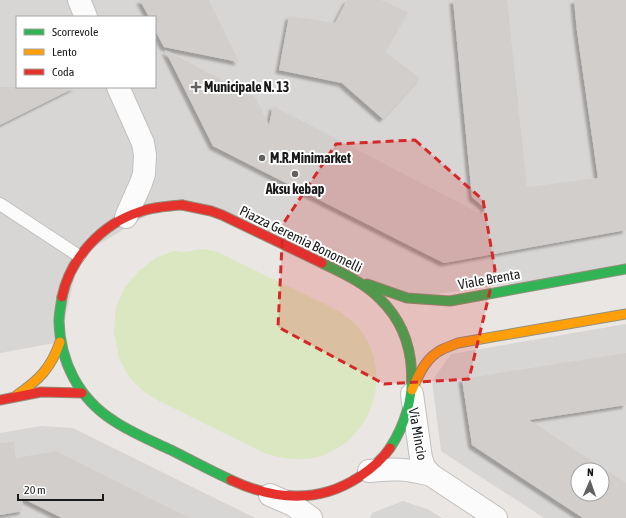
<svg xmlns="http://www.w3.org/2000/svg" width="626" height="518" font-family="'Asap Condensed',sans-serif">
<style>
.residential{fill:#d8d6d5;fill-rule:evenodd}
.grass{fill:#dbe7c0}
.building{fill:#d1cecc;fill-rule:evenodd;filter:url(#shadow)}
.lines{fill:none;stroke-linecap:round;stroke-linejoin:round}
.lane-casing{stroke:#c1c0bf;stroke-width:14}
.street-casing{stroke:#c1c0bf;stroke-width:24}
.fast-casing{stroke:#93907c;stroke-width:11}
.slow-casing{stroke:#93907c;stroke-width:11}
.jam-casing{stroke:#93907c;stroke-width:11}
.lane{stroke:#fcfbfb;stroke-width:12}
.street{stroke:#fcfbfb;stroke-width:22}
.fast{stroke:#30b455;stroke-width:9}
.slow{stroke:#ff9f0a;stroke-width:9}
.jam{stroke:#e5322d;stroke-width:9}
.marked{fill:#d62828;fill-opacity:0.2;stroke:#d62828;stroke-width:3;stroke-dasharray:8 5;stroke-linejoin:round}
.poi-dot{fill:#626160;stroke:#fff;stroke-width:1.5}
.labels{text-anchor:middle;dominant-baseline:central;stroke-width:4;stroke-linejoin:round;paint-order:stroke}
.poi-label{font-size:14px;font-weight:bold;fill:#1a1a1a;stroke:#fff;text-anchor:start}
.street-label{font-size:14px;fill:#1a1a1a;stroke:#fff}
</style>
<defs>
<filter id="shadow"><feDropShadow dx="-3.5" dy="3.5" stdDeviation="1" flood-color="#0004"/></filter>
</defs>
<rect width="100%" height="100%" fill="#e9e6e3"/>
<g class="residential">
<path d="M0 0H626V268L407 298 222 215 163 206 79 256 60 342 0 353ZM17 17H155V87H17Z"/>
<path d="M626 324V518H544L441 451 432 381 451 354ZM578 470H602V494H578Z"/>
<polygon points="41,426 73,428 255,518 0,518 0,433"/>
<polygon points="403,501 429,510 442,518 370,518 372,513"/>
</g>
<path class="grass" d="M203 249 218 252C246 266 273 279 300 292 320 302 343 310 358 327 394 370 375 438 321 456 302 462 283 459 264 453L161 402 144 392 129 377 119 358 114 332 116 307 125 287 139 271 157 257 173 251 186 252Z"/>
<g class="building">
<polygon points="140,0 209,0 239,62 164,47 155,30 155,17 149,17"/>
<polygon points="347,0 381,0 408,12 385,52 420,78 383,119 342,83 279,70 289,16 335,23"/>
<polygon points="453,0 507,0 527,187 598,178 577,31 574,0 626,0 626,230 444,263 213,146 165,50 255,97 269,125 273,106 481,214 485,208 472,197"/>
<polygon points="0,87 76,87 0,125"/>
<path d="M626 353V405L529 420 626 483V518H583L472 445 462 379ZM578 470H602V494H578Z"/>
<polygon points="14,442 16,458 56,451 189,518 62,518 22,498 23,511 0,515 0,443"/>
</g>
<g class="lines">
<defs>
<polyline id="lane" points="0,204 79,256"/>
<g id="street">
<polyline points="79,0 86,17"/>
<polyline points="118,87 143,143 145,155 144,174 141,183 126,217"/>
<path d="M369 471C392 468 408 469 431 475L424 467 421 458 412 394"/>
<polyline points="431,475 496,518"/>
<polyline points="270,495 293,505 311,518"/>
</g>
<g id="fast">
<path d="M322 263C342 273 363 282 379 298 421 338 420 402 390 448"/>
<polyline points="367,284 407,298 450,301 626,269"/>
<path d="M62 297C61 305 59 314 59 321 60 362 79 399 114 421 132 433 152 441 171 450 191 460 211 471 231 480"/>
</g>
<g id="slow">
<path d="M412 390C419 374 426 357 443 349 448 347 453 345 458 343L626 314"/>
<path d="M17 395C39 380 51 368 60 342"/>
</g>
<g id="jam">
<polyline points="182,205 211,211 222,215 322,263"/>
<path d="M62 297C70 258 102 224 139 212 153 207 168 206 182 205"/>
<polyline points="0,400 41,392 82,393"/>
<path d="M231 480C274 500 318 504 359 477 371 469 382 460 390 448"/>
</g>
</defs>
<use href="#lane" class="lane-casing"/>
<use href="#street" class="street-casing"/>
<use href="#fast" class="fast-casing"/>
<use href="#slow" class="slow-casing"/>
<use href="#jam" class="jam-casing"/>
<use href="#lane" class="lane"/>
<use href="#street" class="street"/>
<use href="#fast" class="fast"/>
<use href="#slow" class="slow"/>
<use href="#jam" class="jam"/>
</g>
<path class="marked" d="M415 140 483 200 495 270 469 379 384 384 278 327 283 224 336 144Z"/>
<g class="poi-dot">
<path d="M194 81h4v4h4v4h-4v4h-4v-4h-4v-4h4z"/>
<circle cx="262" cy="158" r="4"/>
<circle cx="295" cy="174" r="4"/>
</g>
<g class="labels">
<g class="poi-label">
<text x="204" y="87">Municipale N. 13</text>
<text x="270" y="158">M.R.Minimarket</text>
<text x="295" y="189" text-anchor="middle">Aksu kebap</text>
</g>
<g class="street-label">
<text transform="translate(301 239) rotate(26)">Piazza Geremia Bonomelli</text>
<text transform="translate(489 279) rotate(-10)">Viale Brenta</text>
<text transform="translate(418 434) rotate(80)">Via Mincio</text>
</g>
</g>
<rect x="16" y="16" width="140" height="72" fill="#ffffff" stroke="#a3a3a3"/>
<rect x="24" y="29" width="20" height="6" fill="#30b455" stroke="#a3a3a3"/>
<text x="52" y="36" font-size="12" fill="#1a1a1a">Scorrevole</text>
<rect x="24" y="49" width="20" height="6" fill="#ff9f0a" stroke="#a3a3a3"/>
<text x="52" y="56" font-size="12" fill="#1a1a1a">Lento</text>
<rect x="24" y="69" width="20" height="6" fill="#e5322d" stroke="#a3a3a3"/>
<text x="52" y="76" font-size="12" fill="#1a1a1a">Coda</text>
<g transform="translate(590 482) rotate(2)"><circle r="19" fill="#ffffff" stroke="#a3a3a3"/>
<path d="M0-3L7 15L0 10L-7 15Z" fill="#626160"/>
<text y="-6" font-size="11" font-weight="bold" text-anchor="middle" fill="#1a1a1a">N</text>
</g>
<path d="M18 494v6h85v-6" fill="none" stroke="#1a1a1a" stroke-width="2"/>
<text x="24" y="494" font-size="12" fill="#1a1a1a" stroke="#ffffff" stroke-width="3" paint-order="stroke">20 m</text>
</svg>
